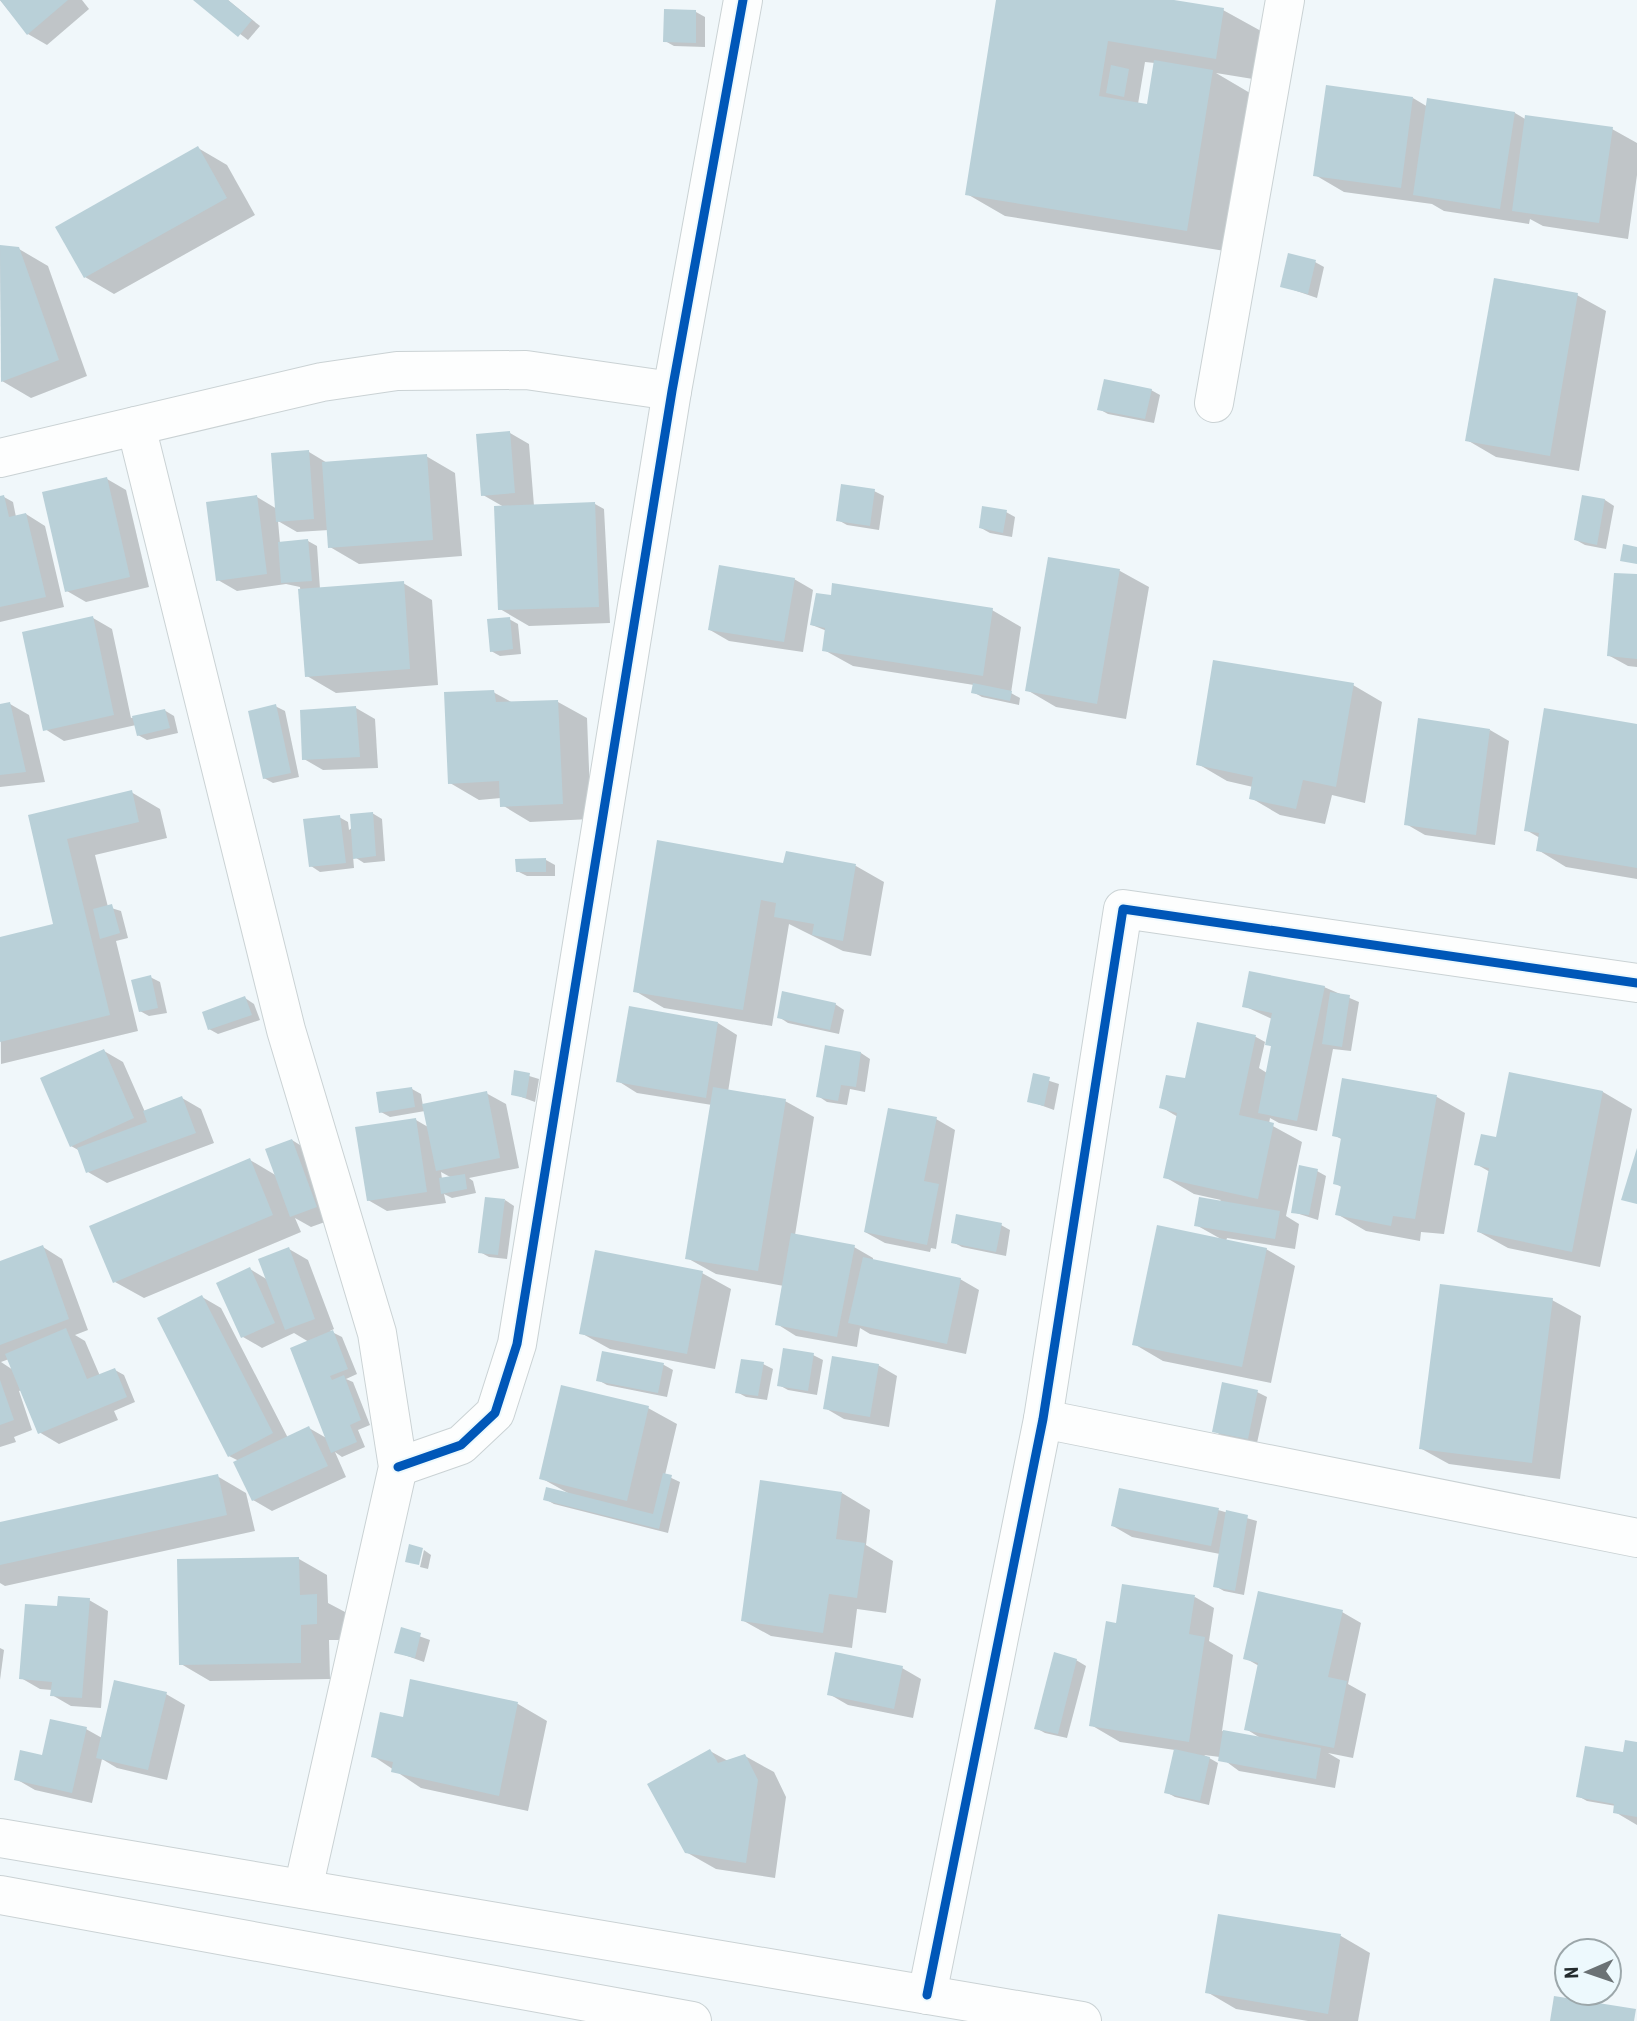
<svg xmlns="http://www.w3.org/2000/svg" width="1637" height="2021" font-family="'Roboto Condensed',sans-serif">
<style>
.shadow{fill:#0003;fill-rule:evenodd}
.building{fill:#b9d0d8}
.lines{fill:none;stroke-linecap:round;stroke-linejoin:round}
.minor-casing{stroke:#cad2d4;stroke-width:40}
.minor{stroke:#fdfefe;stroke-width:38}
.cycleway-casing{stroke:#edf9fd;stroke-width:13}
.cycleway{stroke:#0057b8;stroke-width:9}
</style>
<rect width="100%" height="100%" fill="#f0f7fa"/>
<g class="shadow">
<polygon points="0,0 82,0 89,9 47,45 28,34"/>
<polygon points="196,0 228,0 260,26 248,40"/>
<path d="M997 0H1163L1223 10 1261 31 1253 79 1216 73 1250 93 1225 251 1005 216 967 194ZM1145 62 1155 63 1148 106 1138 104Z"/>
<polygon points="696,12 705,17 705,47 674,46 665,41"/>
<polygon points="1413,98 1428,107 1429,100 1515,113 1527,120 1612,129 1637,143 1637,175 1628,239 1543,226 1530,219 1529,224 1444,211 1432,204 1344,192 1315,175"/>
<polygon points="198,148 227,165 255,215 114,294 85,277"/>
<polygon points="0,246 19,249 48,266 87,376 31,398 2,381"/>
<polygon points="1315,262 1324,267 1317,298 1282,286"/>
<polygon points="1577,295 1606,311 1579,471 1496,457 1467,440"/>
<polygon points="1151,390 1160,395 1154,423 1108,414 1099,409"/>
<polygon points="510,433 529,444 534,506 595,504 604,509 610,623 529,626 500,609 504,507 483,495"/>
<polygon points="309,452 329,464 426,456 455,473 462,556 359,564 330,547 329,530 297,532 278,521 280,543 308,541 317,546 320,589 403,583 432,600 438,685 336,693 307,676 300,587 286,584 237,591 218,580 257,497 277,509"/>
<polygon points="107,479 126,490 149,587 86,602 67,591"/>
<polygon points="874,491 884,496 879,530 847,525 838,520"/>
<polygon points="4,497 13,502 16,517 26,514 45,526 64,607 0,622 0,498"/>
<polygon points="1583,497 1605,500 1614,506 1606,549 1585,545 1576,540"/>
<polygon points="1006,512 1015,517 1012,537 990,533 981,528"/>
<polygon points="1049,559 1120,571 1149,587 1126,719 1056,707 1027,690"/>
<polygon points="1637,576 1637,667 1628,666 1608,655"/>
<polygon points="794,579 813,590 803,652 729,641 710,630"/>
<polygon points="992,610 1021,627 1011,693 1020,698 1019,705 982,697 973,692 974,685 853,666 824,650 827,631 812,625"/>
<polygon points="93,618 112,629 131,718 164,710 174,716 178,733 147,740 138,735 136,725 64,741 45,729"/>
<polygon points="509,619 518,624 521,654 500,656 491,651"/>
<polygon points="1353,685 1382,702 1365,803 1332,795 1325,824 1280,815 1251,798 1253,787 1227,781 1198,764"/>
<polygon points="493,692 513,703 558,702 587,718 591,819 530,822 502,805 501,798 479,800 450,783"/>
<polygon points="10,704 29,715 45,782 0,787 0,706"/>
<polygon points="275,706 285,711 299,777 273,783 264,778"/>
<polygon points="356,708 375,719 378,768 323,770 304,759"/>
<polygon points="1637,726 1637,879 1566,867 1538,850 1540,838 1526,830"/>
<polygon points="1490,730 1509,741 1495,845 1425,835 1406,824"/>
<polygon points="131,792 160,809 167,838 95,855 108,907 121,911 128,938 116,941 138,1031 1,1064 0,938 56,925 30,816"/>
<polygon points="372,813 382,819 385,861 364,863 353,856 354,868 320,872 311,866 339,817 348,822 349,830"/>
<polygon points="546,860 555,865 555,876 527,876 517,871"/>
<polygon points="785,865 856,866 884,882 871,956 843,951 789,924 772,1026 664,1008 635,991"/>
<polygon points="150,977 160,982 167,1013 149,1016 140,1011"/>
<path d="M1324 987 1359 1002 1351 1051 1333 1049 1317 1131 1279 1123 1270 1118 1269 1124 1302 1142 1286 1216 1299 1224 1295 1249 1227 1238 1226 1241 1266 1249 1295 1266 1271 1383 1163 1361 1134 1344 1221 1239 1196 1225 1221 1200 1194 1194 1165 1177 1178 1117 1161 1107 1186 1080 1198 1024 1256 1037 1267 1043 1272 1019 1244 1006ZM1265 1042 1272 1047 1267 1073 1259 1068Z"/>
<polygon points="245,998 254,1004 260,1020 218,1034 209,1029"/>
<polygon points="835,1004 844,1010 839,1034 788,1023 779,1017"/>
<polygon points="718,1023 737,1035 728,1092 785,1101 814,1117 795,1235 854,1247 873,1258 873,1261 960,1279 979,1290 966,1354 870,1334 860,1328 857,1347 796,1336 777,1324 784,1286 716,1274 687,1258 712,1105 637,1093 618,1081"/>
<polygon points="827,1047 861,1053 870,1059 865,1092 850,1089 847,1105 827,1102 818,1096"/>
<polygon points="104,1051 123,1062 145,1112 182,1098 201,1109 214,1143 107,1183 88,1172 80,1151 71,1146"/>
<polygon points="516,1072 539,1079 535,1102 513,1094"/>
<polygon points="1511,1074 1603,1092 1632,1109 1600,1267 1508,1248 1479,1232 1490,1172 1476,1164 1497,1139"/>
<polygon points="1034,1076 1059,1084 1054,1110 1029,1101"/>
<polygon points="1343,1080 1437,1097 1465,1113 1444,1234 1421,1232 1420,1241 1366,1231 1337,1214 1343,1188 1335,1183 1343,1140 1334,1135"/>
<path d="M412 1089 421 1094 423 1106 486 1093 506 1104 519 1168 469 1178 473 1181 476 1193 452 1198 444 1194 446 1203 387 1211 368 1200 416 1120 428 1127 425 1111 390 1117 381 1112ZM441 1172 452 1178 442 1179Z"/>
<polygon points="936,1119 955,1130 936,1249 931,1248 930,1252 885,1243 865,1232"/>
<polygon points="292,1140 311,1152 336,1218 311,1227 295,1218 301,1232 144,1298 115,1282 250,1160 277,1176"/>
<polygon points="1317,1171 1326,1176 1318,1220 1293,1212"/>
<polygon points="505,1200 514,1206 507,1259 489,1257 480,1252"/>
<polygon points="1001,1225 1010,1230 1006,1256 962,1247 953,1242"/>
<path d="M43 1247 62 1259 88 1330 75 1335 85 1341 100 1376 115 1370 124 1375 135 1402 114 1411 118 1420 59 1444 39 1432 22 1390 19 1391 32 1430 14 1437 16 1442 0 1447V1263ZM9 1359 13 1370 1 1362Z"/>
<polygon points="289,1249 308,1260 334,1329 330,1331 342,1337 357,1374 346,1379 353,1382 370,1425 358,1430 365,1447 342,1457 335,1452 346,1477 272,1511 253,1500 239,1461 229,1456 202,1297 221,1308 288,1438 309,1428 328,1439 309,1342 294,1333 262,1348 243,1337 250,1269 268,1280"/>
<polygon points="702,1273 731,1289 715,1369 610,1349 581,1333"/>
<polygon points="1552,1300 1581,1316 1560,1479 1449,1464 1420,1448"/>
<polygon points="603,1353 664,1365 673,1370 667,1397 607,1385 598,1380"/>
<polygon points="813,1355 823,1360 817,1395 788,1390 779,1385"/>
<polygon points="763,1364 773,1369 767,1400 746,1397 737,1392"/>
<polygon points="878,1365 897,1376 889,1427 844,1419 825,1408"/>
<polygon points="1257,1392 1267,1397 1257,1443 1223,1436 1214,1431"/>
<polygon points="648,1408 677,1424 665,1475 680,1482 668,1533 554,1504 545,1499 568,1493 541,1478"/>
<polygon points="217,1476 246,1493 255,1531 5,1586 0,1583 0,1524"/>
<polygon points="842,1493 870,1510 866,1545 893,1561 886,1613 857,1609 852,1648 771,1636 742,1620"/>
<polygon points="1218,1510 1257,1521 1244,1595 1224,1591 1215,1586 1220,1554 1132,1537 1113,1526"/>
<polygon points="424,1550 431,1555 428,1569 420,1567"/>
<polygon points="299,1559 327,1575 328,1603 345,1612 345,1640 329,1640 330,1679 210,1681 181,1664"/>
<polygon points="1195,1597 1214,1608 1209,1641 1233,1655 1222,1731 1262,1739 1246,1729 1259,1666 1245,1658 1342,1612 1361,1623 1348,1684 1366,1694 1353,1758 1328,1753 1340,1760 1335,1788 1239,1771 1220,1757 1204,1755 1218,1763 1209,1805 1175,1797 1166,1792 1175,1750 1120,1742 1091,1725 1117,1625"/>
<polygon points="89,1600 108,1611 101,1708 71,1706 52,1695 52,1690 40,1689 21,1678 58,1608"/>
<polygon points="402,1630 430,1640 424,1662 396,1652"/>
<polygon points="0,1648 4,1650 0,1680"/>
<polygon points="1076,1660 1086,1666 1067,1738 1045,1733 1036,1728"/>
<polygon points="902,1668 921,1679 913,1718 848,1705 829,1694"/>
<polygon points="412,1681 518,1704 547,1721 528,1811 421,1788 373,1756 404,1719"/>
<polygon points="166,1694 185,1705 167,1780 117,1768 102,1759 92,1803 35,1790 16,1779 86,1729 102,1738"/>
<polygon points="1637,1744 1637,1825 1615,1812 1616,1806 1587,1801 1578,1796"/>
<polygon points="710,1751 728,1761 745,1756 774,1772 786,1797 775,1878 716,1869 686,1852"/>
<polygon points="1219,1916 1341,1936 1370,1953 1358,2021 1308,2021 1236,2009 1207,1992"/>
</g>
<g class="building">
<polygon points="0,0 68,0 27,35"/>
<polygon points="193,0 228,0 252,20 238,37"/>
<polygon points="996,0 1174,0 1224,8 1216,59 1108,41 1099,96 1147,104 1154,60 1213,70 1187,231 965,195"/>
<polygon points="664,9 696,10 696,43 663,42"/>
<polygon points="1111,65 1129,69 1124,97 1106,93"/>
<polygon points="1326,85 1413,97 1401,188 1313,176"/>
<polygon points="1427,98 1515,112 1500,209 1413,195"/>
<polygon points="1525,115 1613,127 1599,223 1512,211"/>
<polygon points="198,146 227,198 84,278 55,227"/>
<polygon points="0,245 19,247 59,360 1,382"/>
<polygon points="1288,253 1316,260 1308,294 1280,287"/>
<polygon points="1494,278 1578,293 1550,456 1465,441"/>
<polygon points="1104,379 1152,389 1145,419 1097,410"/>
<polygon points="510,431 515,493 481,496 476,434"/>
<polygon points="309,450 314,519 276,522 271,453"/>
<polygon points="427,454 433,540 328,548 322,462"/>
<polygon points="107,477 130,577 65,592 42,492"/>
<polygon points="841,484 875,489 870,526 836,521"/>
<polygon points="4,495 9,517 26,513 46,597 0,607 0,496"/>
<polygon points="257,495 267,574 216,581 206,502"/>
<polygon points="1582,495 1605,499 1597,545 1574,540"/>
<polygon points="595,502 599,607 498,610 494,506"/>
<polygon points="982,506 1007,510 1003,533 979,528"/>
<polygon points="308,539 312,581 281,583 278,542"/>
<polygon points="1623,544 1637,547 1637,564 1620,561"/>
<polygon points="1048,557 1120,569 1097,704 1025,691"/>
<polygon points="719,565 795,578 784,642 708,630"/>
<polygon points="1614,573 1637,574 1637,659 1607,656"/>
<polygon points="404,581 410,669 305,677 298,589"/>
<polygon points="832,583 993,608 983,676 822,651 825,628 810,625 816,593 831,595"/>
<polygon points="93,616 114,715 43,731 22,632"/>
<polygon points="510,617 513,649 490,652 487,619"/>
<polygon points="1213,660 1354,683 1336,787 1303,780 1296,809 1249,799 1253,777 1196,765"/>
<polygon points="973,683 1012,691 1010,701 971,693"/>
<polygon points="494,690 496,702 558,700 563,804 500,807 499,781 448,784 444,692"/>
<polygon points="10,702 26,772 0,775 0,704"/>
<polygon points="276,704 291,773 263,779 248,711"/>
<polygon points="356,706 360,757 302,760 300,710"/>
<polygon points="1544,708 1637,724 1637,868 1536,851 1539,833 1524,831"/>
<polygon points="165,709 170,728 137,736 132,716"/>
<polygon points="1418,718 1490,729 1476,835 1404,825"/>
<polygon points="132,790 139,822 67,839 110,1015 0,1042 0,937 53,924 28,815"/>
<polygon points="373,812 376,856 353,859 350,814"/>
<polygon points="340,815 346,863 309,867 303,819"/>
<polygon points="657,840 783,863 786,851 856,864 843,941 812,935 814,924 774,917 776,903 761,900 743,1010 633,992"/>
<polygon points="546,858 546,872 516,872 515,859"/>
<polygon points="112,904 120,933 100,939 93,909"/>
<polygon points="1249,971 1325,986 1297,1121 1258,1113 1271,1046 1265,1045 1272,1013 1242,1007"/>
<polygon points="151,975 158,1008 139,1012 131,980"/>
<polygon points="782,991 836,1003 830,1030 777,1018"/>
<polygon points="1330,992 1350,995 1342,1047 1322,1044"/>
<polygon points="245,996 252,1015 208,1030 202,1012"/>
<polygon points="629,1006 718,1022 706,1098 616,1082"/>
<polygon points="1197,1022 1256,1035 1239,1115 1274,1123 1258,1199 1163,1178 1177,1113 1159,1108 1166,1075 1185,1078"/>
<polygon points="825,1045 861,1052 856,1087 841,1085 838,1101 816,1097"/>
<polygon points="104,1049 134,1118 70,1147 40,1078"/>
<polygon points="514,1070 530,1073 526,1098 511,1095"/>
<polygon points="1509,1072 1603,1091 1572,1252 1477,1232 1489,1168 1474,1165 1481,1134 1496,1137"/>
<polygon points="1033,1073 1050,1077 1044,1106 1027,1102"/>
<polygon points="1342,1078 1437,1095 1415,1219 1393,1216 1391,1226 1335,1215 1341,1186 1333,1184 1341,1138 1332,1136"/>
<polygon points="412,1087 415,1107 379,1113 376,1092"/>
<polygon points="713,1087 786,1099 758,1271 685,1259"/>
<polygon points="487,1091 500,1158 436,1171 422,1104"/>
<polygon points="182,1096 196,1133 86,1173 77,1148 147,1122 143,1111"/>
<polygon points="888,1108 937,1117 924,1181 939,1184 927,1245 864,1232"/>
<polygon points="416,1118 427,1192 367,1201 355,1127"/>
<polygon points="292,1139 317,1207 290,1217 265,1149"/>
<polygon points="1637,1148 1637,1204 1621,1200"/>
<polygon points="250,1158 273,1215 113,1283 89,1226"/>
<polygon points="1299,1165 1318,1169 1309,1215 1291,1213"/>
<polygon points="465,1174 467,1189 441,1194 439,1178"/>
<polygon points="485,1197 505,1199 498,1255 478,1253"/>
<polygon points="1199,1197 1280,1211 1275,1239 1194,1226"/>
<polygon points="956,1214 1002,1223 996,1252 951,1243"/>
<polygon points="1157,1225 1267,1248 1242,1367 1132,1345"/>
<polygon points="791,1233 855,1245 837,1337 775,1325"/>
<polygon points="43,1245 69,1319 0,1345 0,1261"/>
<polygon points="289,1247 315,1319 285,1330 258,1259"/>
<polygon points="595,1250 703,1271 687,1354 579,1334"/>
<polygon points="863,1257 961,1278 947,1344 848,1323"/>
<polygon points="250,1267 275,1323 241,1338 216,1283"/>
<polygon points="1440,1284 1553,1298 1532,1463 1419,1449"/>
<polygon points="202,1295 273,1433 228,1457 157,1318"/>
<polygon points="66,1328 87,1379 115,1368 127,1397 38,1434 5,1354"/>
<polygon points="333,1330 348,1369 330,1376 332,1380 344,1375 361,1420 350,1425 357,1442 331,1453 290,1348"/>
<polygon points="783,1348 814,1353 808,1391 777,1386"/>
<polygon points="602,1351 664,1363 658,1393 596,1381"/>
<polygon points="832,1356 879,1364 870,1417 823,1409"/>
<polygon points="741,1359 764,1362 758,1396 735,1393"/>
<polygon points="0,1380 14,1420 0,1425"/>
<polygon points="1222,1382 1258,1390 1248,1439 1212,1432"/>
<polygon points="561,1385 649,1406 627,1501 539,1479"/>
<polygon points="309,1426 328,1466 252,1501 233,1462"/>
<polygon points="663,1473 672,1475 659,1529 543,1500 546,1487 653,1514"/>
<polygon points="218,1474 227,1515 0,1565 0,1522"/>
<polygon points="760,1480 842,1492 836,1539 865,1543 857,1598 829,1594 823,1633 741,1621"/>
<polygon points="1119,1488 1219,1508 1211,1546 1111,1526"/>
<polygon points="1226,1510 1248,1515 1235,1591 1213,1587"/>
<polygon points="409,1544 423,1548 419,1565 405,1562"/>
<polygon points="299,1557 300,1595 317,1594 317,1624 301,1625 301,1663 179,1665 177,1559"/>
<polygon points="1122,1584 1195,1595 1189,1634 1205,1637 1189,1742 1089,1726 1106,1621 1116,1623"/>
<polygon points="1258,1591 1343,1610 1328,1677 1347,1681 1334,1748 1244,1730 1258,1663 1243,1659"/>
<polygon points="58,1596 90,1598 82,1698 50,1696 52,1682 19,1679 25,1604 57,1606"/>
<polygon points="401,1627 421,1633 415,1658 394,1653"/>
<polygon points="835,1652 903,1666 894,1709 827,1695"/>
<polygon points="1054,1652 1077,1659 1058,1734 1034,1729"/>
<polygon points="410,1679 518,1702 499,1796 391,1772 393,1762 371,1757 380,1712 403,1717"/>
<polygon points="114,1680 167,1692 148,1770 96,1758"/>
<polygon points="50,1719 87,1727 72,1793 14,1780 20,1750 42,1755"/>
<polygon points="1223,1730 1321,1748 1316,1779 1218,1761"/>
<polygon points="1625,1740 1637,1742 1637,1817 1613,1813 1614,1804 1576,1797 1585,1746 1623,1752"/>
<polygon points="710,1749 718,1763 745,1754 758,1780 746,1863 685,1853 647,1784"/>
<polygon points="1174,1749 1210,1757 1200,1801 1164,1793"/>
<polygon points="1218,1914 1341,1934 1328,2014 1205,1993"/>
<polygon points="1554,1996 1636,2009 1634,2021 1550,2021"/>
</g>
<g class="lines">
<defs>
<g id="minor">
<polyline points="1214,403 1285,0"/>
<polyline points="136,426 286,1030 377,1333 398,1467 303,1889"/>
<polyline points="0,458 322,382 397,371 526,370 672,391"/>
<polyline points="1043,1419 1637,1538"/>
<polyline points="398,1467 461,1445 495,1413 517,1344 672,391 743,0"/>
<polyline points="0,1838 1082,2021"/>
<polyline points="0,1895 692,2021"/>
<polyline points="927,1995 1043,1419 1123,909 1637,983"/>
</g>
</defs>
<use href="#minor" class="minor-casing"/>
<use href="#minor" class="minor"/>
<defs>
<g id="cycleway">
<polyline points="398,1467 461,1445 495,1413 517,1344 672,391 743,0"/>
<polyline points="927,1995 1043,1419 1123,909 1637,983"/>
</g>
</defs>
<use href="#cycleway" class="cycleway-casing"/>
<use href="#cycleway" class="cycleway"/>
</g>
<g transform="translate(1588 1972) rotate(268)"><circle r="33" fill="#edf9fd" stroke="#9ca7aa" stroke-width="2"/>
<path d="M0-5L12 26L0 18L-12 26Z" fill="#6b7275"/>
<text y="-10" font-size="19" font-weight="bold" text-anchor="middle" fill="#232b2d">N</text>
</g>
</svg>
